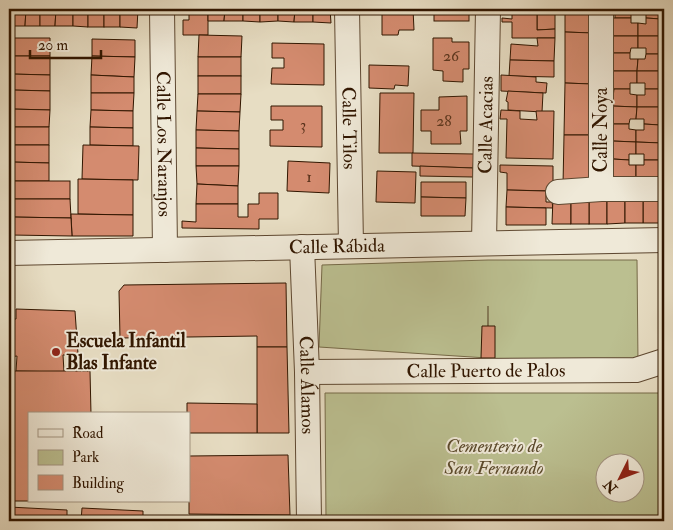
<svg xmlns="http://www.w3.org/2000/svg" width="673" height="530" font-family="'IM FELL Double Pica',serif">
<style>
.green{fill:#bbbf90;stroke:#766a48;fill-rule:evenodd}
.building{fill:#d48b6f;stroke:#311600}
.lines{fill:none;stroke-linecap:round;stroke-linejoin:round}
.minor-casing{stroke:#5e4831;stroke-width:26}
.minor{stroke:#efe9d8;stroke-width:24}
.poi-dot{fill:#8f2418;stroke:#efe9d8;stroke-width:2}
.labels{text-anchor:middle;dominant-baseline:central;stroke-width:4;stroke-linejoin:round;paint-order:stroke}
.number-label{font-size:16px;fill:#5a331c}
.street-label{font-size:19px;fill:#311600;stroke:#efe9d8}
.poi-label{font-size:19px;font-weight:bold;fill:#311600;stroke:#efe9d8;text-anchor:start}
.park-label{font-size:19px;font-style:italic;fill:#5a492b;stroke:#efe9d8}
</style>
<rect width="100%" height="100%" fill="#e7ddc3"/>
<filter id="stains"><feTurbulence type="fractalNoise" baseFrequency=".004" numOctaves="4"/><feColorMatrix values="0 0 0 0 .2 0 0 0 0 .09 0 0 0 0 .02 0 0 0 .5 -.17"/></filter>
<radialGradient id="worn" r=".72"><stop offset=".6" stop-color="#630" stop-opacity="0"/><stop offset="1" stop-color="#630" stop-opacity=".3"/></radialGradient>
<g class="green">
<polygon points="488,260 637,260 638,363 489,363 488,306 487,358 319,347 322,265"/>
<path d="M325 393H664V521H326ZM606 462H636V492H606Z"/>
<polygon points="187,516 269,519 269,521 186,521"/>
</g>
<g class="building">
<polygon points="9,9 26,9 25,26 9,26"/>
<polygon points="26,9 40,9 40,26 25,26"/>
<polygon points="40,9 56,9 55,26 40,26"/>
<polygon points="56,9 73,9 73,26 55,26"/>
<polygon points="73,9 88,9 88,27 73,26"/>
<rect x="88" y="9" width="16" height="18"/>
<rect x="104" y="9" width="16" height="18"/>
<polygon points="120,9 138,9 137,28 120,27"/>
<polygon points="189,9 208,9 208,35 183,35 183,20 189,20"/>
<polygon points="208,9 225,9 224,21 208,21"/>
<polygon points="225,9 243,9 243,21 224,21"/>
<polygon points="243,9 260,9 260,22 243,21"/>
<polygon points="260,9 278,9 278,21 260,22"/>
<polygon points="278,9 295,9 294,22 278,21"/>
<polygon points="295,9 313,9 313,22 294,22"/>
<polygon points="313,9 330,9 331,23 313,22"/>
<polygon points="382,9 413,9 414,30 399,30 398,35 382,35"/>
<rect x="434" y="9" width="35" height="12"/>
<polygon points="537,9 555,9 555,29 537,30"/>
<polygon points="565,9 593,9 593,33 565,32"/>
<polygon points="613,9 638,9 638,12 631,12 631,18 615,18 615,12 613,12"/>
<polygon points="638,9 664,9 664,13 661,13 661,19 646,18 646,12 638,12"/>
<polygon points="512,10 537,11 537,30 555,29 555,38 512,38 512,22 502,22 502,18 512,19"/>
<polygon points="613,18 631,18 631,23 638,23 638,36 613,36"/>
<polygon points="646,18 661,19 660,24 664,24 664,36 638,36 638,23 646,24"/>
<polygon points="565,32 593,33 592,84 565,83"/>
<polygon points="199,35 242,36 241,57 198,57"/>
<polygon points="613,36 638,36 638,48 631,48 630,53 612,53"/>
<polygon points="638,36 664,36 664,48 661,48 661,54 646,54 646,48 638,48"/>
<polygon points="11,38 50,38 50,56 12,56"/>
<polygon points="433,38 452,38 452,42 469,42 469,69 463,69 463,82 443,81 443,71 433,70"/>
<polygon points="537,38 555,38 554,61 510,60 511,44 538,46"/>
<polygon points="92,39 135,40 135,57 92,56"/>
<polygon points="272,43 324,44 324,85 271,84 272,68 284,68 284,58 272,58"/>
<polygon points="612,53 630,53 630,59 638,59 637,71 612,71"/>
<polygon points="646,54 661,54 661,59 664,60 663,71 637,71 638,59 645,59"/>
<polygon points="12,56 50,56 50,75 11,74"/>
<polygon points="92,56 135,57 134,77 91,75"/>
<rect x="198" y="57" width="43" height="19"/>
<polygon points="510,60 554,61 554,77 509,76"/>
<polygon points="369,65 409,66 408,86 395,85 394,89 369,88"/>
<polygon points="612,71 637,71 637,83 630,83 630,89 612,89"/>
<polygon points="637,71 663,71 663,84 660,84 659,89 645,89 645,83 637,83"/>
<polygon points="11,74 50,75 50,91 12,90"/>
<polygon points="91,75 134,77 134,93 91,93"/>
<polygon points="501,75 536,77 536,82 547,83 546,93 501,91"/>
<rect x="198" y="76" width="43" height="18"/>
<polygon points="565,83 592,84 591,135 564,135"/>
<polygon points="614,89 630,89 630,94 637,95 637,107 612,106"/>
<polygon points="645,89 659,89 659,95 663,95 663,107 637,107 637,95 645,95"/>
<polygon points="12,90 50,91 50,110 11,109"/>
<polygon points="508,91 543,93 542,112 508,110 508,102 506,101"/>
<polygon points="91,93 134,93 133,111 91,110"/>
<polygon points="380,93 414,93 413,153 379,153"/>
<polygon points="198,94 241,94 240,112 197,111"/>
<polygon points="467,96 467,131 460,131 461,144 431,144 431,131 421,131 421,110 439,110 439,97"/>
<polygon points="271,106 322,106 322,147 270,146 270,130 283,130 283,120 271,120"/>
<polygon points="612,106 637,107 636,119 630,119 629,124 613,124"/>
<polygon points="637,107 663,107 663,119 660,119 660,125 644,124 644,119 636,119"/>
<polygon points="11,109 50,110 49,127 11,127"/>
<polygon points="91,110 133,111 133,128 90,127"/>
<polygon points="501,110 520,111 520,119 537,120 536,111 554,111 553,159 506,158 507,119 500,119"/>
<polygon points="197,111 240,112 239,131 196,130"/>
<polygon points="613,124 629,124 629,129 636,130 636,142 612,141 611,129 613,129"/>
<polygon points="644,124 660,125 660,129 663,130 662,143 636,142 636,130 644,130"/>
<rect x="11" y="127" width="38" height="18"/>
<polygon points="90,127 133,128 133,146 90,145"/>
<polygon points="196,130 239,131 239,149 196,148"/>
<polygon points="564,135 591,135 590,186 563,185"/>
<polygon points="612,141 636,142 636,154 629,154 629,160 613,159"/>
<polygon points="636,142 662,143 662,160 644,160 644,154 636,154"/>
<polygon points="11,145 49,145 49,163 11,162"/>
<polygon points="83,145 139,146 138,180 82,179"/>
<polygon points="196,148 239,149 239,166 196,166"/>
<polygon points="412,153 474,154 473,168 412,166"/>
<polygon points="613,159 629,160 629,165 636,165 636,177 611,177"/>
<polygon points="644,160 662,160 662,177 636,177 636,165 644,165"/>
<polygon points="288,161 330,163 329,193 287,191"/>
<polygon points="11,162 49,163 49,181 11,181"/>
<polygon points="500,165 553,166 553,191 507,190 507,173 500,172"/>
<polygon points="196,166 239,166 238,186 197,184"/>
<polygon points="420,166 473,168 473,177 420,176"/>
<polygon points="377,171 416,172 415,203 376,202"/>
<polygon points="78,179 133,180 133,215 78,214"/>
<rect x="11" y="181" width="59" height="18"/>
<polygon points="421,182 466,182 466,198 421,197"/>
<polygon points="197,184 238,186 238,204 196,204"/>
<polygon points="507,190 546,191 546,202 552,202 553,208 506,207"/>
<polygon points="259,193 278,193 278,219 259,219 259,229 182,228 182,221 196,222 196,204 238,204 238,217 248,217 248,204 259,204"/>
<polygon points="421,197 466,198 465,216 421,216"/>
<polygon points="553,197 571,198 571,224 552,224"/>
<rect x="589" y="197" width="18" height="27"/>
<polygon points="607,197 625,198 625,223 607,224"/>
<polygon points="662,197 661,223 643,223 643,200"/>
<rect x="571" y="198" width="18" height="26"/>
<polygon points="625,198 643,200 643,223 625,223"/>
<polygon points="11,199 70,199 71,218 11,217"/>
<polygon points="506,207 546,208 546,225 506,225"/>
<polygon points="71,214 133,215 133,236 72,236"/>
<polygon points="11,217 71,218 72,236 11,235"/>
<polygon points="286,283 287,347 257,347 257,336 120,338 119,291 124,285"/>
<polygon points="16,309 75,311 78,354 63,355 64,372 16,371 17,356 9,357 9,319 16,319"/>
<polygon points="482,326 495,326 495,358 481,358"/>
<polygon points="257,347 287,347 289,433 257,433"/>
<polygon points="16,371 90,371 91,414 29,414 29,501 9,501 9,372"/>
<polygon points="187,403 257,404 257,433 189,433 189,414 187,414"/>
<polygon points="288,455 290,515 189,514 189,456"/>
<polygon points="9,507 67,510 67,521 9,521"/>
<polygon points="82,508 143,511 143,521 81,521"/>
</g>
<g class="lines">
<defs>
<g id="minor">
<path id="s1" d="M162 9 165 250"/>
<path id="s2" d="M347 9 351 246"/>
<polyline points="601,9 601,189 664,189"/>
<polyline points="558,192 601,189"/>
<path id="s3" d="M484 243 488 9"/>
<path id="s4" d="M302 247 307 372 309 521"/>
<path id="s5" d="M9 253 664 240"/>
<path id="s6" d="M307 372 636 370 664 361"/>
</g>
</defs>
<use href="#minor" class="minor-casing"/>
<use href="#minor" class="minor"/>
</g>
<circle class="poi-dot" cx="56" cy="352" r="5"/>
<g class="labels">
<g class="number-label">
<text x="451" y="56">26</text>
<text x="444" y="121">28</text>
<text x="303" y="125">3</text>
<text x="309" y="177">1</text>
</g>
<g class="street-label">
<text stroke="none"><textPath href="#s3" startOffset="118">Calle Acacias</textPath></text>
<text stroke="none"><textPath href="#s2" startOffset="119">Calle Tilos</textPath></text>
<text transform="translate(601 130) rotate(-90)">Calle Noya</text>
<text stroke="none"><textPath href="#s1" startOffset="135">Calle Los Naranjos</textPath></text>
<text stroke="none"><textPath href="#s5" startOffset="328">Calle Rábida</textPath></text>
<text stroke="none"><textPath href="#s6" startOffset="179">Calle Puerto de Palos</textPath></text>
<text stroke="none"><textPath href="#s4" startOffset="138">Calle Álamos</textPath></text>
</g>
<g class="poi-label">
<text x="66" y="341">Escuela Infantil<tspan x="66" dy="22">Blas Infante</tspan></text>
</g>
<g class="park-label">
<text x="494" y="446">Cementerio de<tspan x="494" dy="22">San Fernando</tspan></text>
</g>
</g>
<rect width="673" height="530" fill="none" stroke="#e7ddc3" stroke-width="30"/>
<rect x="10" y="10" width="653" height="510" fill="none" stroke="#311600" stroke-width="2.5"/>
<rect x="15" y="15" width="643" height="500" fill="none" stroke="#311600"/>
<rect x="28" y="412" width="162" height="90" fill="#efe9d8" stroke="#a39582"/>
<rect x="38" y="429" width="25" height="8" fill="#efe9d8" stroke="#a39582"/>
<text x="72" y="438" font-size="15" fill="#311600">Road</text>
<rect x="38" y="450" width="25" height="15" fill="#bbbf90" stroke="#a39582"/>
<text x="72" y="462" font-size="15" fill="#311600">Park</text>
<rect x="38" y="475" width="25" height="15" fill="#d48b6f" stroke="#a39582"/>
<text x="72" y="488" font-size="15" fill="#311600">Building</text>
<g transform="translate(620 478) rotate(228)"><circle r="24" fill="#efe9d8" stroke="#a39582"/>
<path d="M0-4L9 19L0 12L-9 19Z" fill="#8f2418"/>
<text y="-8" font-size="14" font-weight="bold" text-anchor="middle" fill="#311600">N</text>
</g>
<path d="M30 50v8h71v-8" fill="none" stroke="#311600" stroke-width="2.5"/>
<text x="38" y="50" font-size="15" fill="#311600" stroke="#efe9d8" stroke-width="4" paint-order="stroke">20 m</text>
<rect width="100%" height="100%" filter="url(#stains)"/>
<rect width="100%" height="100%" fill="url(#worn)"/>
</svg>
